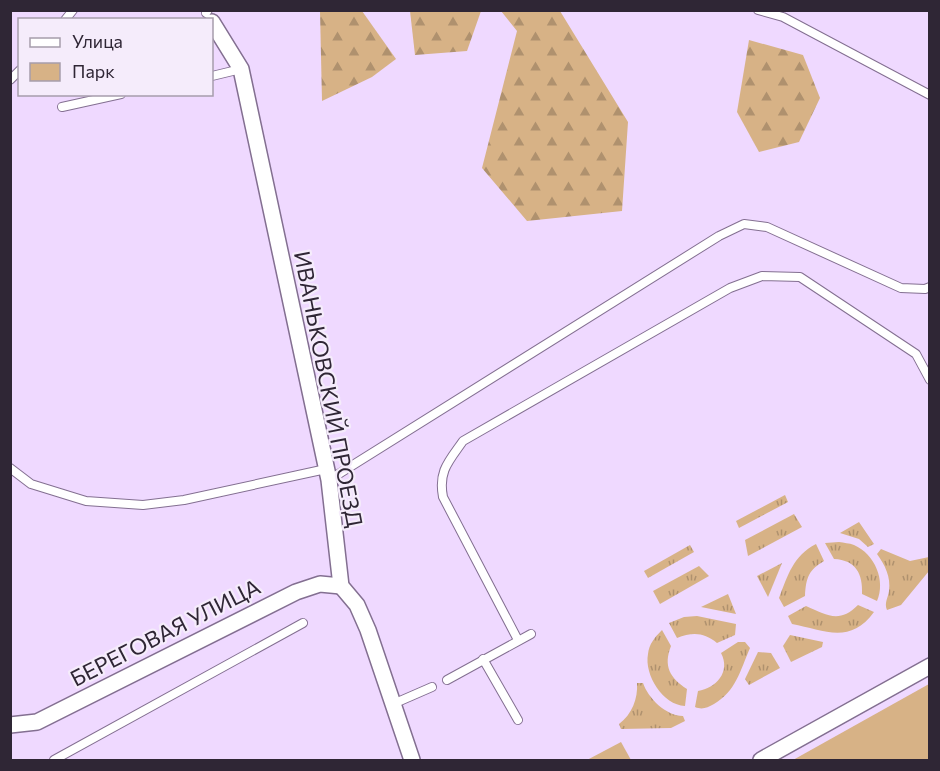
<svg xmlns="http://www.w3.org/2000/svg" width="940" height="771" font-family="Commissioner,sans-serif">
<style>
.grass{fill:url(#grass-tufts)}
.forest{fill:url(#forest-firs)}
.park{fill:#d7b286}
.lines{fill:none;stroke-linecap:round;stroke-linejoin:round}
.service-casing{stroke:#836f91;stroke-width:10}
.minor-casing{stroke:#836f91;stroke-width:18}
.service{stroke:#fff;stroke-width:8}
.minor{stroke:#fff;stroke-width:15}
.labels{text-anchor:middle;dominant-baseline:central;stroke-width:4.5;stroke-linejoin:round;paint-order:stroke}
.street-label{font-size:22px;fill:#2f2635;stroke:#f5ecfb}
</style>
<defs>
<pattern id="grass-tufts" width="24" height="20" patternUnits="userSpaceOnUse" patternTransform="scale(1.5)"><rect width="24" height="20" fill="#d7b286"/><path d="M3 7l-1-3M5 7V3M7 7l1-3M15 17l-1-3M17 17v-4M19 17l1-3" fill="none" stroke="#af916e"/></pattern>
<pattern id="forest-firs" width="22" height="20" patternUnits="userSpaceOnUse" patternTransform="scale(1.5)"><rect width="22" height="20" fill="#d7b286"/><path d="M5 1l3.5 6h-7zM16 11l3.5 6h-7z" fill="#af916e"/></pattern>
</defs>
<rect width="100%" height="100%" fill="#efd9ff"/>
<g class="grass">
<polygon points="785,495 788,502 739,528 736,521"/>
<polygon points="794,514 802,527 748,556 745,540"/>
<polygon points="859,522 874,544 868,547 859,539 840,533"/>
<path d="M839 542C844 543 849 543 854 545 875 554 886 581 877 601L862 594C863 574 856 560 834 559L825 543Z"/>
<path d="M816 544 824 561C809 570 806 577 805 596L784 607 779 598C788 575 793 556 816 544Z"/>
<polygon points="690,545 694,552 648,578 644,571"/>
<path d="M881 549 910 561 929 557V571L901 605 887 610C884 603 888 598 889 591 891 577 885 565 877 554Z"/>
<polygon points="782,563 768,597 757,576"/>
<polygon points="699,566 709,576 660,604 653,591"/>
<polygon points="728,594 736,614 701,607"/>
<path d="M858 605 874 612C850 645 824 630 792 624L788 616 806 606C827 615 839 624 858 605Z"/>
<path d="M697 616 736 624 735 635 717 643C704 632 692 632 677 638L669 623 684 617Z"/>
<path d="M662 630 671 646C663 666 670 678 687 689L685 706C663 705 644 675 648 654 649 644 655 637 662 630Z"/>
<polygon points="790,635 823,642 822,647 791,662 783,646"/>
<path d="M738 642H745L750 648C740 671 736 691 714 704 707 708 702 710 695 707L698 691C716 688 731 672 721 653Z"/>
<polygon points="758,652 771,653 780,668 749,685 745,679"/>
<path d="M637 683H643C648 698 666 716 683 716L685 721 671 728 621 729 619 724C632 714 638 699 637 683Z"/>
</g>
<g class="forest">
<polygon points="320,11 362,11 396,59 372,77 322,101"/>
<polygon points="410,11 410,10 481,11 467,51 415,55"/>
<polygon points="501,11 560,11 628,122 622,211 527,221 482,168 517,31"/>
<polygon points="749,40 803,55 820,98 799,142 759,152 737,112"/>
</g>
<g class="park">
<polygon points="929,684 929,760 793,760"/>
<polygon points="621,742 631,760 587,760"/>
</g>
<g class="lines">
<defs>
<g id="service">
<polyline points="758,10 783,17 930,95"/>
<polyline points="206,13 208,10"/>
<polyline points="65,20 73,10"/>
<polyline points="212,76 241,69"/>
<polyline points="10,80 20,70"/>
<polyline points="62,107 121,94"/>
<polyline points="10,468 31,484 86,501 143,505 184,500 326,469"/>
<polyline points="329,480 719,236 744,224 767,227 901,288 925,289 930,287"/>
<path d="M518 640 443 497C438 471 449 461 463 441L730 288 762 276 800 277 916 354 930 380"/>
<polyline points="483,659 518,720"/>
<polyline points="447,680 531,634"/>
<polyline points="393,704 432,687"/>
<polyline points="54,760 303,623"/>
</g>
<g id="minor">
<polyline points="212,22 241,69 329,480 341,586 357,605 368,630 412,760"/>
<polyline points="10,725 37,722 296,592 320,584 341,586"/>
<polyline points="761,760 930,666"/>
</g>
</defs>
<use href="#service" class="service-casing"/>
<use href="#minor" class="minor-casing"/>
<use href="#service" class="service"/>
<use href="#minor" class="minor"/>
</g>
<g class="labels">
<g class="street-label">
<text transform="translate(329 389) rotate(79)">ИВАНЬКОВСКИЙ ПРОЕЗД</text>
<text transform="translate(165 632) rotate(-27)">БЕРЕГОВАЯ УЛИЦА</text>
</g>
</g>
<rect width="940" height="771" fill="none" stroke="#2f2635" stroke-width="24"/>
<rect x="18" y="18" width="195" height="78" fill="#f5ecfb" stroke="#a69dac" stroke-width="1.5"/>
<rect x="30" y="38" width="30" height="9" fill="#ffffff" stroke="#a69dac" stroke-width="1.5"/>
<text x="72" y="48" font-size="18" fill="#2f2635">Улица</text>
<rect x="30" y="63" width="30" height="18" fill="#d7b286" stroke="#a69dac" stroke-width="1.5"/>
<text x="72" y="78" font-size="18" fill="#2f2635">Парк</text>
</svg>
